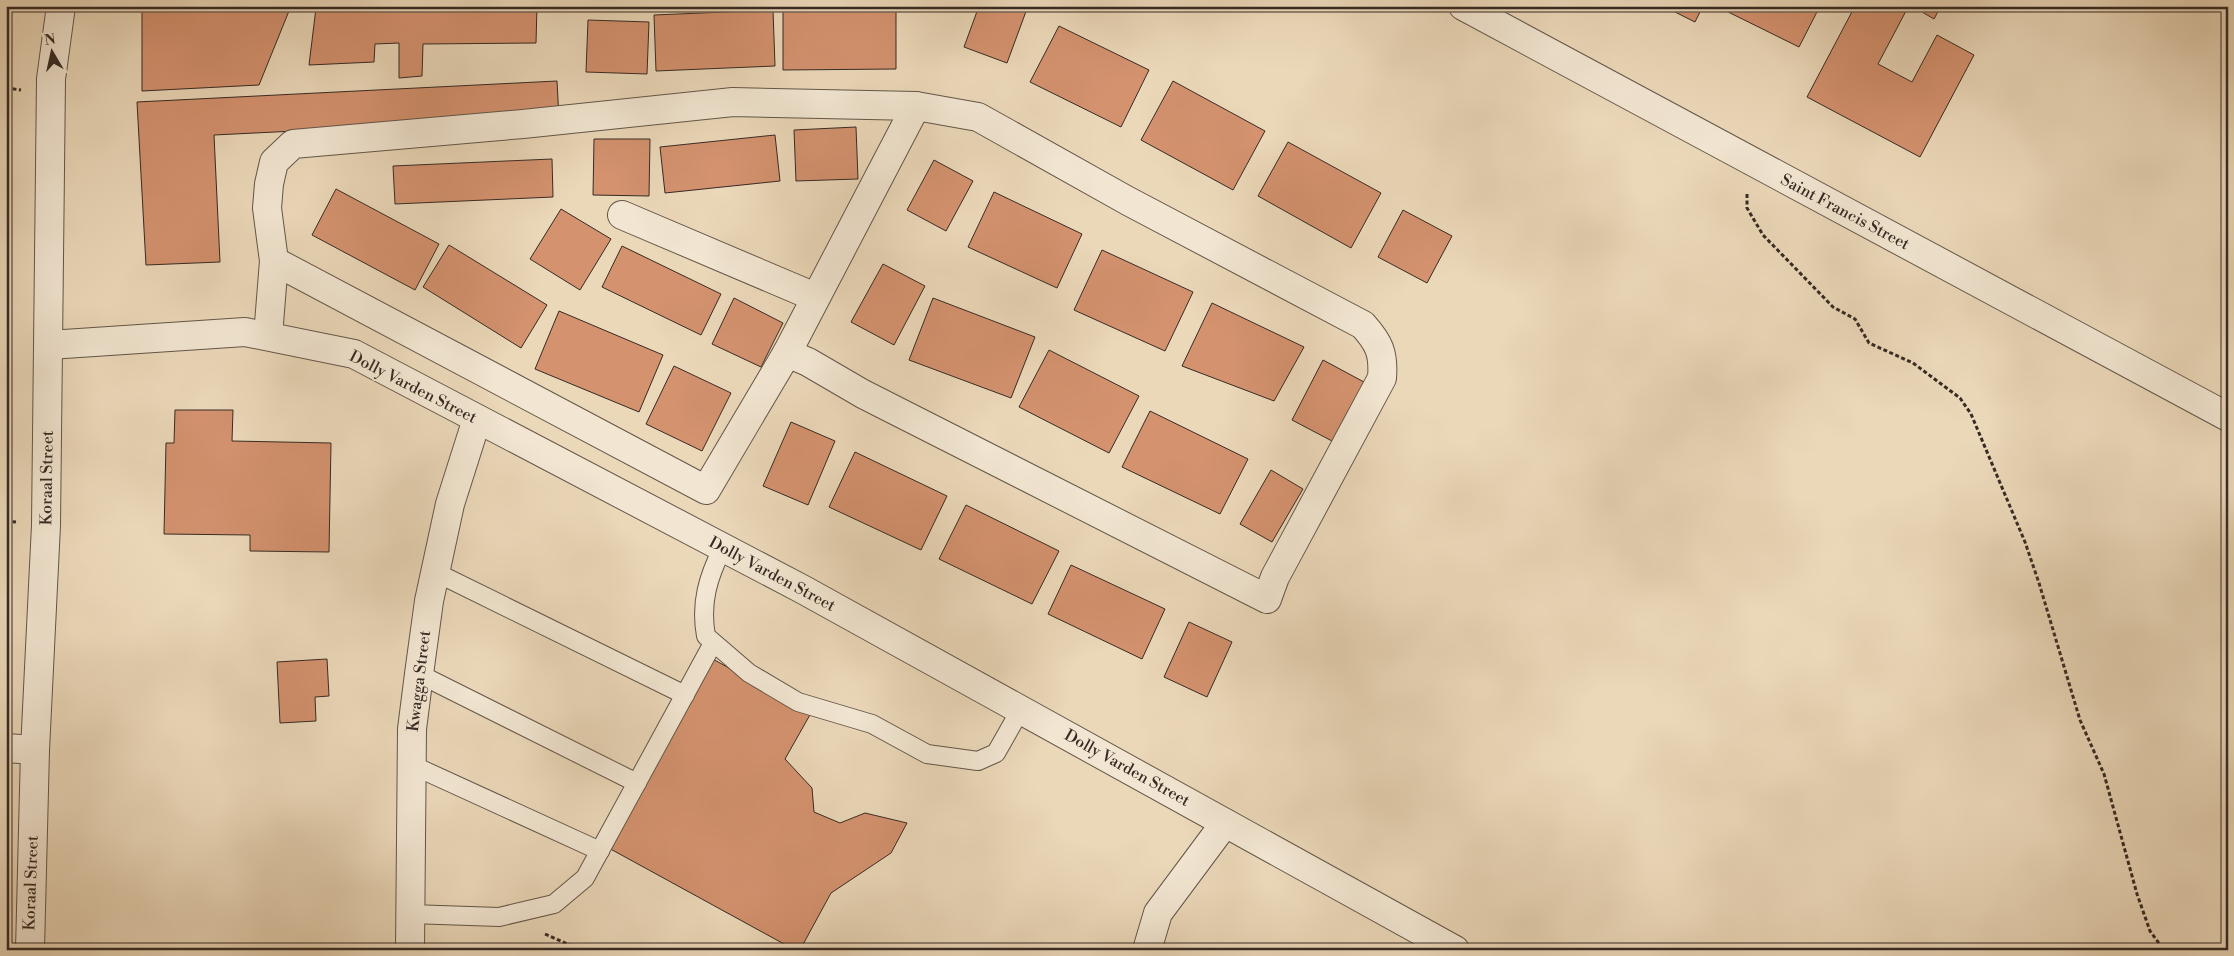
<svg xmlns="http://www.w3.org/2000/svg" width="2234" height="956" font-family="'Libre Bodoni',serif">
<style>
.building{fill:#d4926f;stroke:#362a24}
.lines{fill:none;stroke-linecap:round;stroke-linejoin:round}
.service-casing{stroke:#635649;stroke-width:20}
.minor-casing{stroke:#635649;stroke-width:30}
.tertiary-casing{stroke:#635649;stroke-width:30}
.path{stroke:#362a24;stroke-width:3;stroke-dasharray:4 2.5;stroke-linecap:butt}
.service{stroke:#f2e6d2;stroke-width:18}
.minor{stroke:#f2e6d2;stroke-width:28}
.tertiary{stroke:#f2e6d2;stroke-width:28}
.labels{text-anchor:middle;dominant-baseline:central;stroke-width:4;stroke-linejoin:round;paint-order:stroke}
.street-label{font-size:16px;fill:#362a24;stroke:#f2e6d2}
</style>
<rect width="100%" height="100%" fill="#ebd8b9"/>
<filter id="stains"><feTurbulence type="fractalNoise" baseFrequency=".004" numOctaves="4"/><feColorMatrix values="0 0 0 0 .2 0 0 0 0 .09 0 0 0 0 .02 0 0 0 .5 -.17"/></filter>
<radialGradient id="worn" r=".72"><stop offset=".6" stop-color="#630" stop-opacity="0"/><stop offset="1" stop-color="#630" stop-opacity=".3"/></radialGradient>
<g class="building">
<polygon points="142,6 291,6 259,85 142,91"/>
<polygon points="312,6 537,6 536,43 423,44 422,76 399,78 399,43 375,44 374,62 309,65 316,8"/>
<polygon points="979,6 1028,6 1007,63 964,47"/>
<polygon points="1668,6 1703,6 1695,22 1667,8"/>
<polygon points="1716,6 1820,6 1799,47"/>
<polygon points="1855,6 1898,6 1906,11 1878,64 1912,82 1937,35 1974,55 1920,157 1807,97"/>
<polygon points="1919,6 1941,6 1934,19 1917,9"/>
<polygon points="773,10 775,66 656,71 654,15"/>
<polygon points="896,10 896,69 783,70 783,11"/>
<polygon points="588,20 649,22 647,74 586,72"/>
<polygon points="1059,26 1149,70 1121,127 1030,82"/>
<polygon points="557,81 559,118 214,135 220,262 146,265 137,102"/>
<polygon points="1173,81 1265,131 1233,190 1141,140"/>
<polygon points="856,127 858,179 796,181 794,130"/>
<polygon points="775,135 780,181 665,193 660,147"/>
<polygon points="594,139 650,139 649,196 593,195"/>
<polygon points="1288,142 1381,193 1351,248 1258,196"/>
<polygon points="552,159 553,197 395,204 393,166"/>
<polygon points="934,160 973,181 946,231 907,210"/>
<polygon points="336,189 439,244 415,290 312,235"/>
<polygon points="994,192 1082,234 1057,288 968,247"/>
<polygon points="561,209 611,239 580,290 530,259"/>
<polygon points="1403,210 1452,236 1427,283 1378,257"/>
<polygon points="449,245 547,305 521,348 423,287"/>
<polygon points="622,246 721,294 701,335 602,287"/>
<polygon points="1102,250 1193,292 1165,351 1074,310"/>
<polygon points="883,264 925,286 894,345 851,322"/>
<polygon points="734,298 783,323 761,367 712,344"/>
<polygon points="933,298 1035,337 1011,398 909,360"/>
<polygon points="1212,303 1304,347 1274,401 1182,366"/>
<polygon points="559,311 663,355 639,412 535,369"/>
<polygon points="1049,350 1139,396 1109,453 1019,407"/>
<polygon points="1323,360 1364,382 1332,441 1292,420"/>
<polygon points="674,366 731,393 702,451 646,424"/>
<polygon points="175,410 233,410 232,441 331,443 329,552 250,551 250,535 164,534 166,443 174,443"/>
<polygon points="1150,411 1248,459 1220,514 1122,467"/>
<polygon points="791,422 835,441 808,505 763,486"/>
<polygon points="855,452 947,496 921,550 829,507"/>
<polygon points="1271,470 1303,489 1272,542 1240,524"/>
<polygon points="966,505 1059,551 1032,604 939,559"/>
<polygon points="1071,565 1165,609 1142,659 1048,614"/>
<polygon points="1189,622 1232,642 1207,697 1164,677"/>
<polygon points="709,657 811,713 785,759 812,788 814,812 840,823 865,813 907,823 891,853 831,893 800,950 795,950 605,846"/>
<polygon points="327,659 329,696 315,697 316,721 280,723 277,662"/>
</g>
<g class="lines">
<defs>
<g id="service">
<path d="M723 547C708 577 700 603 706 636L749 673 798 702 872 724 927 754 978 761 996 753 1021 709"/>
<polyline points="435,572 685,695"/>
<polyline points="419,674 637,783"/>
<polyline points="412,765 600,851"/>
<polyline points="410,914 499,917 554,904 585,878 713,643"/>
</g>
<g id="minor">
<polyline points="622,215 815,297"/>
<polyline points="274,261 706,490 787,353 916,106"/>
<path d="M268 336 274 261 267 208 269 184 274 162 293 144 523 124 733 102 916 106 978 117 1128 201 1363 325C1379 343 1384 353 1382 378L1289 551 1275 577 1267 599 863 394 808 362 787 353"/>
<polyline points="49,345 245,332 354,354 802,589 1455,950"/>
<polyline points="6,748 35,750"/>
<polyline points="410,950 412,729 419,674 429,601 450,504 477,419"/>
<polyline points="1147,950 1158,913 1225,823"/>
</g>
<g id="tertiary">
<polyline points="1463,6 2228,417"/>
<polyline points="30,950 35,750 46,525 51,79 61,6"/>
</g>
</defs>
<use href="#service" class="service-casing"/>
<use href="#minor" class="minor-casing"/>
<use href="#tertiary" class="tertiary-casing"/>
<g class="path">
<polyline points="6,88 21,90"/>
<polyline points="1747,194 1747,208 1763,235 1833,307 1855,319 1869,343 1913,363 1960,398 1971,414 2025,542 2039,583 2080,720 2104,774 2137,894 2150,931 2164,950"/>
<polyline points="6,521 16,522"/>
<polyline points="545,934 581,950"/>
</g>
<use href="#service" class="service"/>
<use href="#minor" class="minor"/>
<use href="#tertiary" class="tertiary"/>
</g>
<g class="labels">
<g class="street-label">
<text transform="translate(1845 212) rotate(28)">Saint Francis Street</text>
<text transform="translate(413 387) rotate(27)">Dolly Varden Street</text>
<text transform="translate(47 478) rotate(-89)">Koraal Street</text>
<text transform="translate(772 574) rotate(28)">Dolly Varden Street</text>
<text transform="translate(419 681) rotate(-83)">Kwagga Street</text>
<text transform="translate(1127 768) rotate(29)">Dolly Varden Street</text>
<text transform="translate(31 883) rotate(-88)">Koraal Street</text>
</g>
</g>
<rect width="2234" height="956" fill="none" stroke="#ebd8b9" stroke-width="25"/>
<rect x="8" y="8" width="2219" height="941" fill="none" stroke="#362a24" stroke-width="2.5"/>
<rect x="12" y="12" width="2209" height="931" fill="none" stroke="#362a24"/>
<g transform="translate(52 52) rotate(351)" stroke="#f2e6d2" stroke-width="4" paint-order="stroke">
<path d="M0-4L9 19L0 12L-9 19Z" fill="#362a24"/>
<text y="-8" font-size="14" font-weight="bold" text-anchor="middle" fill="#362a24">N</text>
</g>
<rect width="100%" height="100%" filter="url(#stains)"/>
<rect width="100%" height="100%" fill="url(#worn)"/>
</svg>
